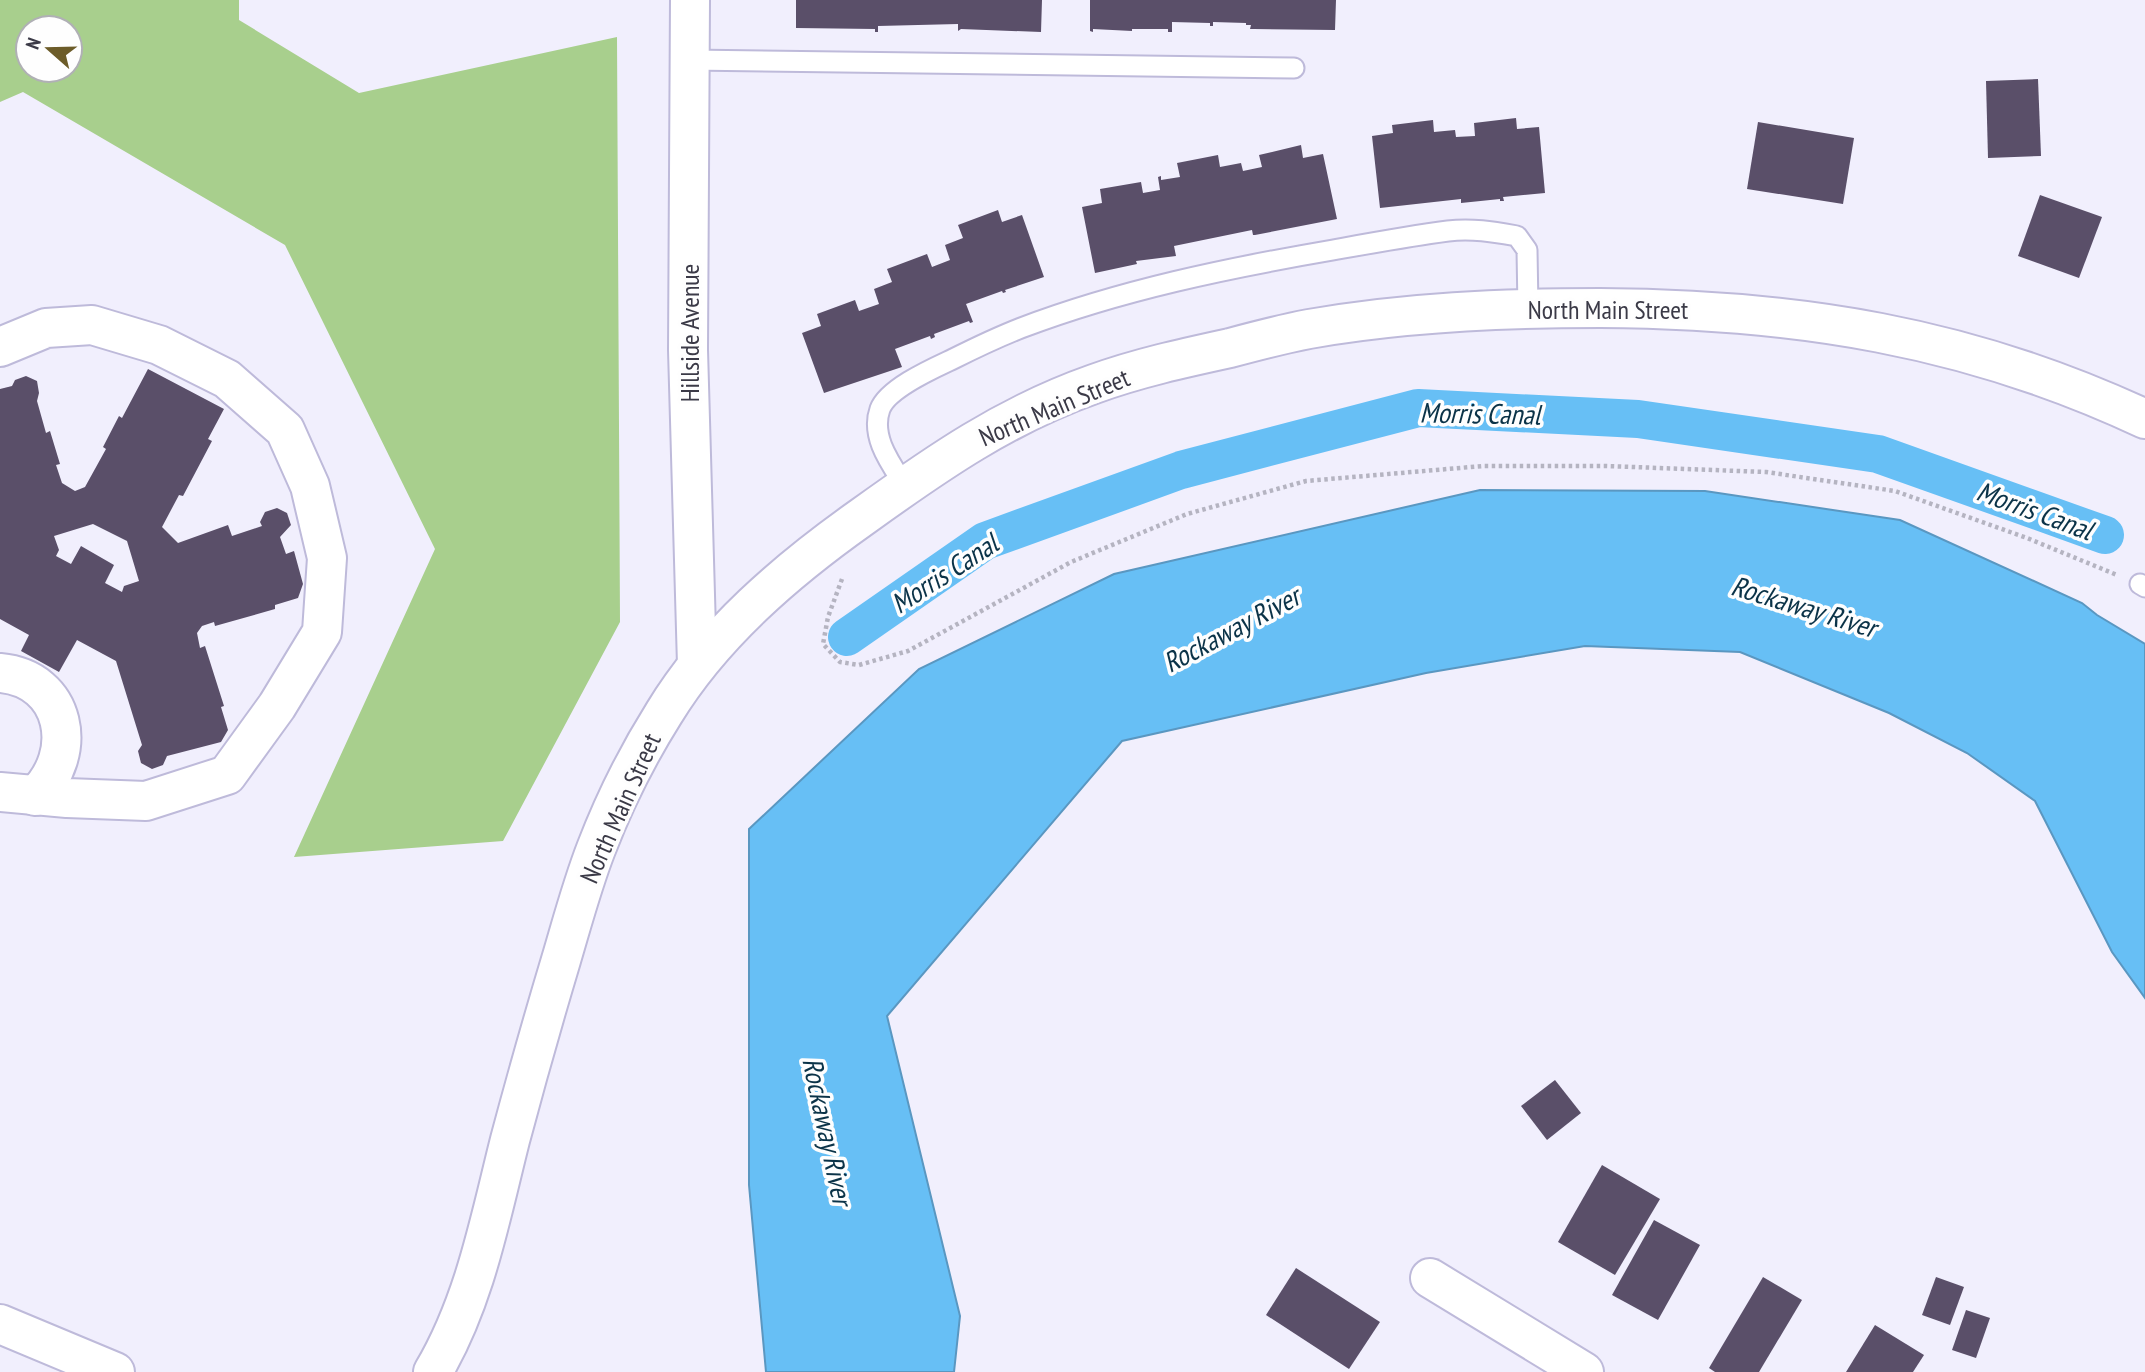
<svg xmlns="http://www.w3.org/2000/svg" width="2145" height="1372" font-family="'PT Sans Narrow',sans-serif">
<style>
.green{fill:#a8cf8d;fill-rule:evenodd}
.water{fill:#67bff5;stroke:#5a97c1;stroke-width:2}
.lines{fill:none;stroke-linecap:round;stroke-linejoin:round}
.canal{stroke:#67bff5;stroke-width:38}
.building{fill:#5a4f69;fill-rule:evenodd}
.service-casing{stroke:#bebada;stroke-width:23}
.minor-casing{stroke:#bebada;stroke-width:42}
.path{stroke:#b5b4c1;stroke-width:4.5;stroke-dasharray:3.5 3.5;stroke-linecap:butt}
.service{stroke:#fff;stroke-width:19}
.minor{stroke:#fff;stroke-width:38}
.labels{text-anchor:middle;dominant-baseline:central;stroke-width:7;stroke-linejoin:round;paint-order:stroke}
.street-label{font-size:26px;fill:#3b3a47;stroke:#fefefe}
.water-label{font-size:28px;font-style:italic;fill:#0b3348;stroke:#fefefe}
</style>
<rect width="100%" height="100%" fill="#f1effd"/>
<path class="green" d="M0 0H239V20L359 93 617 37 620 622 503 841 294 857 435 549 285 245 23 92 0 102ZM28 28H70V70H28Z"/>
<polygon class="water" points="1480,490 1705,491 1900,520 2082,603 2097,615 2145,644 2145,998 2112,952 2035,801 1967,753 1889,713 1740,652 1585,646 1426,673 1122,741 887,1016 960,1316 954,1372 766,1372 749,1185 749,829 919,669 1114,574"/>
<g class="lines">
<polyline class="canal" points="847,637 985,541 1181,470 1418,408 1638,419 1878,454 2105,535"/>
</g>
<g class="building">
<polygon points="796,0 1042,0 1041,32 961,29 958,31 958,24 878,26 878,32 875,32 875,29 796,28"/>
<polygon points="1090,0 1336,0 1335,30 1254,29 1250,29 1251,25 1246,25 1246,23 1213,22 1213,26 1210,26 1210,23 1172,22 1172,32 1168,32 1168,29 1132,29 1132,31 1093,29 1093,32 1090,31"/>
<polygon points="2038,79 2041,156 1988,158 1986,81"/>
<polygon points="1516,118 1517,129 1539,127 1545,193 1503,197 1504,201 1500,201 1500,199 1461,203 1461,199 1380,208 1372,136 1393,133 1392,125 1433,120 1434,132 1455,130 1456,137 1475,136 1474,123"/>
<polygon points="1758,122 1854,138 1843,204 1747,189"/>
<polygon points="1301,145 1303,158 1323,154 1337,219 1255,235 1253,235 1252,230 1174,246 1176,256 1136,261 1137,264 1095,273 1082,207 1102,203 1100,189 1141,182 1143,193 1160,190 1158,177 1161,176 1161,180 1180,177 1177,163 1218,155 1220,167 1241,163 1243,171 1262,167 1259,155"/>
<polygon points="2040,195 2102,217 2079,278 2018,256"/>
<polygon points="998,210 1002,222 1022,215 1044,277 1005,290 1006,292 1003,293 1002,291 966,304 973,322 970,323 969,321 934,334 935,337 931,339 930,336 895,349 902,367 824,393 802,333 821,326 817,314 855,300 859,311 879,304 874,289 892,282 887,269 927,254 932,267 950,260 945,245 963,238 958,225"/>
<path d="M148 369 224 409 208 439 212 441 183 496 179 495 162 527 178 543 228 525 232 536 262 526 260 522 265 512 277 508 287 513 291 525 280 537 286 554 294 551 303 584 298 598 275 605V609L215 626 214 622 202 626 197 633 200 648 205 646 224 706 221 707 228 730 221 742 167 756 163 765 152 769 141 763 138 751 142 745 116 661 77 640 59 672 21 651 29 635 0 619V389L12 386 15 380 26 376 37 381 39 393 37 401 46 433 50 431 60 464 56 465 62 483 75 491 85 487 106 449 103 447 119 416 122 418ZM93 524 127 541 139 581 124 586 122 592 105 583 114 565 81 546 71 564 56 556 59 550 54 536Z"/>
<polygon points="1555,1080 1581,1113 1547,1140 1521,1106"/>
<polygon points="1602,1165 1660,1199 1615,1275 1558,1242"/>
<polygon points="1654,1220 1700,1245 1658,1320 1612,1295"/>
<polygon points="1296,1268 1380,1322 1349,1369 1266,1315"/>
<polygon points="1763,1277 1802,1300 1759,1372 1715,1372 1709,1368"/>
<polygon points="1936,1277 1964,1287 1950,1325 1922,1315"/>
<polygon points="1966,1310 1990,1318 1976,1358 1952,1350"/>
<polygon points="1875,1325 1924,1355 1913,1372 1846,1372"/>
</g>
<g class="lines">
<defs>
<g id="service">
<polyline points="689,60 1294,68"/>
<path d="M905 486C891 464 870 437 880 409 888 388 934 368 953 359 975 348 998 337 1021 328 1121 290 1228 268 1333 250 1372 243 1410 236 1448 231 1472 228 1494 232 1517 236L1527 250 1528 308"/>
<polyline points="2140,584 2145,587"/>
</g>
<g id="minor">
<polyline points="690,0 688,350 697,665"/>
<polyline points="0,347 46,328 92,325 159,345 227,379 285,430 310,486 327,558 322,632 277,706 227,775 146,801 67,798 0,792"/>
<path d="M0 673C67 679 80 754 35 796"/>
<polyline points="1430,1278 1584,1372"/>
<polyline points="0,1324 115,1372"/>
<path d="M433 1372C475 1301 490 1219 510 1140 526 1080 543 1020 561 960 572 923 582 885 596 849 614 802 637 756 664 713 712 634 787 570 862 517 937 463 1006 415 1094 384 1138 368 1184 358 1230 348 1256 341 1283 334 1309 329 1405 312 1503 308 1600 308 1795 309 1968 336 2145 419"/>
</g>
</defs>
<use href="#service" class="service-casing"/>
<use href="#minor" class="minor-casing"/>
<polyline class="path" points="842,579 828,617 823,644 840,662 859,665 908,651 1071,562 1187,514 1306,481 1483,466 1606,466 1766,472 1895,491 2027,538 2117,575"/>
<use href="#service" class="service"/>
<use href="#minor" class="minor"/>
</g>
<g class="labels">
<g class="street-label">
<text x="1608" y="309">North Main Street</text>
<text transform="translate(689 333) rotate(-90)">Hillside Avenue</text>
<text transform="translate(1054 407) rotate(-23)">North Main Street</text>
<text transform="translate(620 808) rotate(-66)">North Main Street</text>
</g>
<g class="water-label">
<text transform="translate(1480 413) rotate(1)">Morris Canal</text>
<text transform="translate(2035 510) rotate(20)">Morris Canal</text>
<text transform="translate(944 573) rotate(-33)">Morris Canal</text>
<text transform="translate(1804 606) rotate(17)">Rockaway River</text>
<text transform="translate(1231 629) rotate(-28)">Rockaway River</text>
<text transform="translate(828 1131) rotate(78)">Rockaway River</text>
</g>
</g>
<g transform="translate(49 49) rotate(290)"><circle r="33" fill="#fefefe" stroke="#b0b0b5" stroke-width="2"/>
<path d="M0-5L12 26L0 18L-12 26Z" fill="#6c5c29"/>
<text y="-10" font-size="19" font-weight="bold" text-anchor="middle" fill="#3b3a47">N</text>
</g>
</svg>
